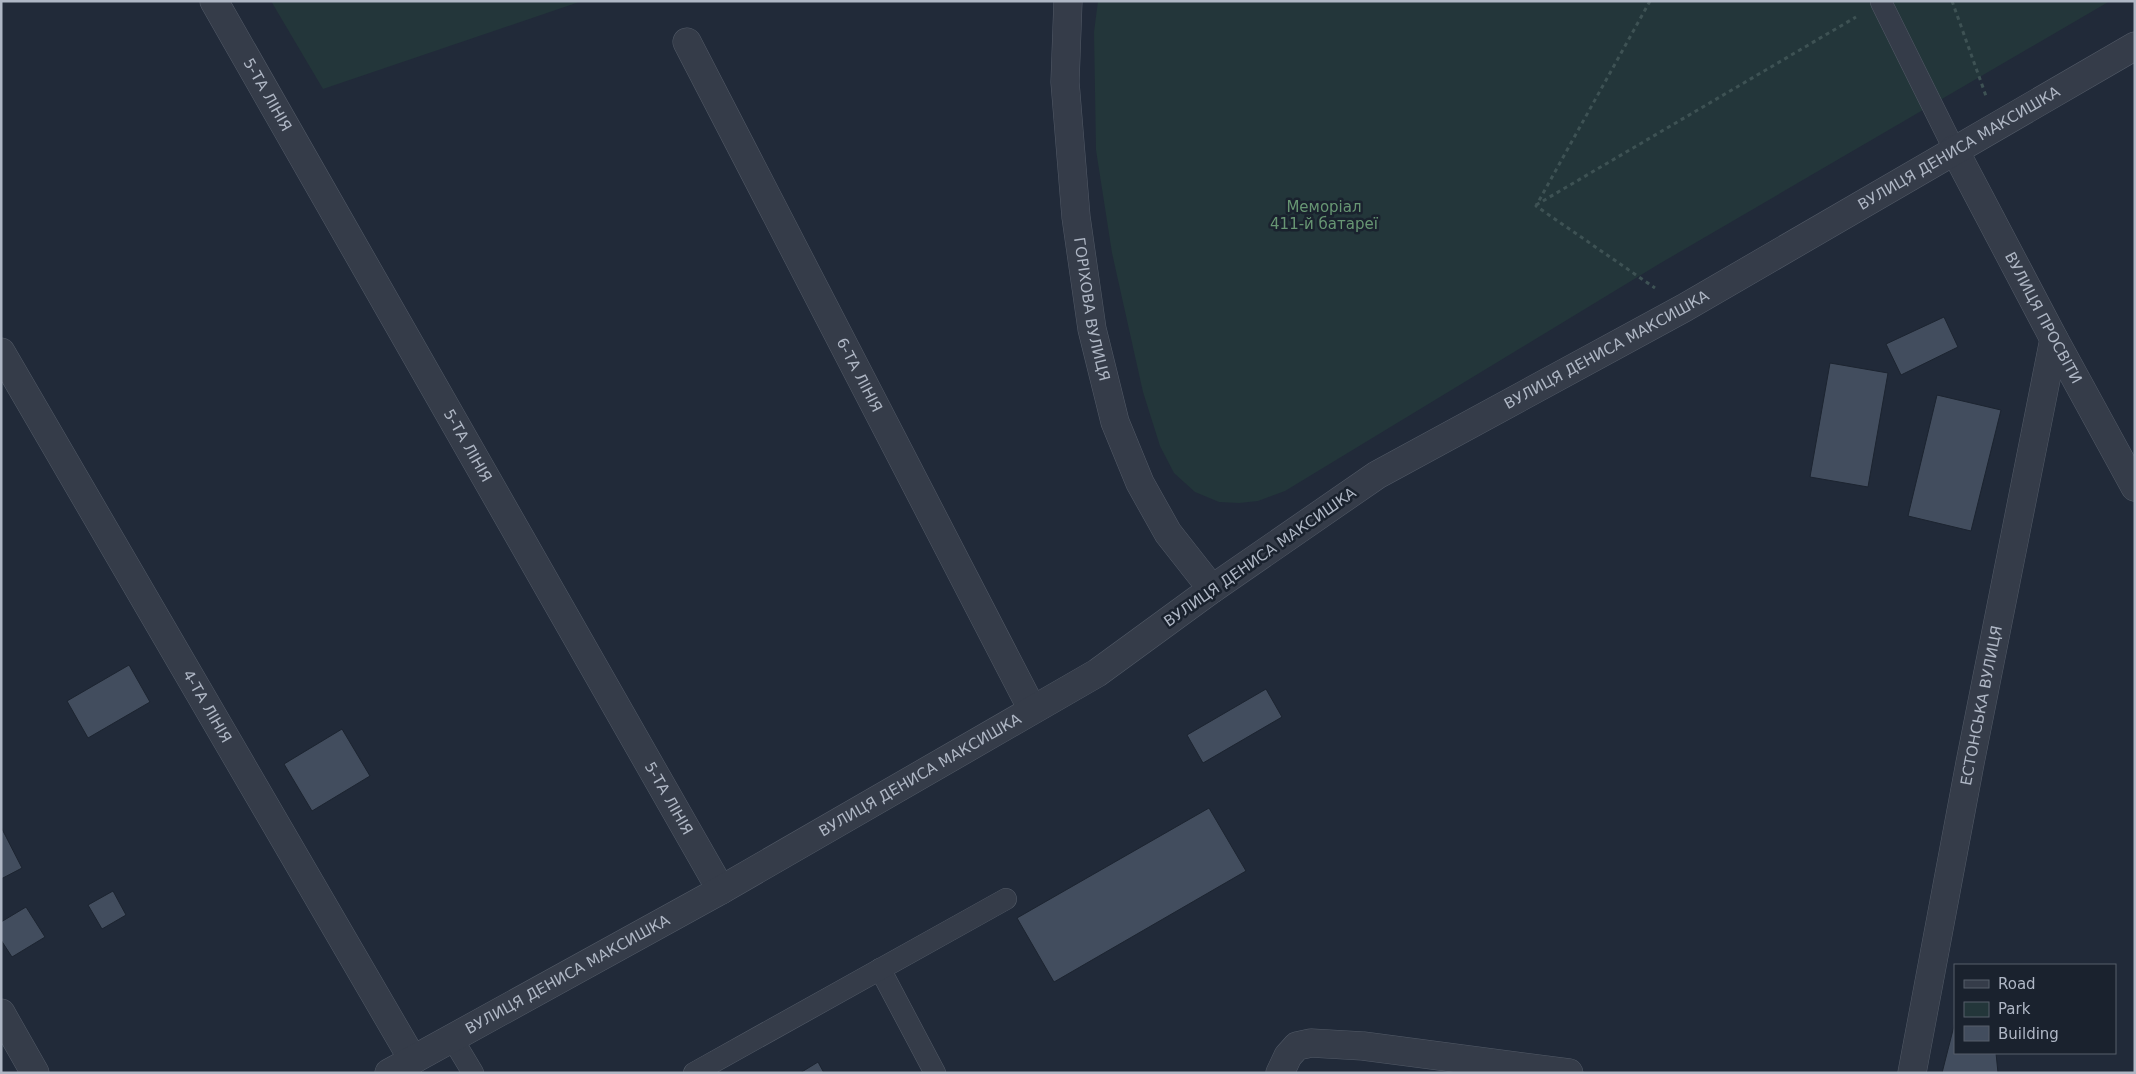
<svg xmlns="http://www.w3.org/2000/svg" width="2136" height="1074" font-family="'DejaVu Sans',sans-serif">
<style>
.green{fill:#23363a}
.building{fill:#424d5e;stroke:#1c2430}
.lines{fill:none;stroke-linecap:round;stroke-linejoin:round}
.service-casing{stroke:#525a67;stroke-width:22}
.minor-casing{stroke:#525a67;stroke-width:29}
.tertiary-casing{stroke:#525a67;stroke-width:29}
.path{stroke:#3e5254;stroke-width:3;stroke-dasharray:4 4;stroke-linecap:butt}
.service{stroke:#353c49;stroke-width:21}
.minor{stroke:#353c49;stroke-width:28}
.tertiary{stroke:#353c49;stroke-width:28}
.labels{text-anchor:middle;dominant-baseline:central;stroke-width:5;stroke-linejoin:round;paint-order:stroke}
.street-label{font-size:15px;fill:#afb7c5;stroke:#1a222e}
.park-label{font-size:15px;fill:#679673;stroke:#1a222e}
</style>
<rect width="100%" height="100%" fill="#212a39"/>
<g class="green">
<polygon points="271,1 582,1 323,89"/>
<polygon points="1098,1 2110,1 1659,264 1285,491 1258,501 1239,503 1219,502 1195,492 1174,473 1160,446 1143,392 1112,253 1096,150 1094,32"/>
</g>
<g class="building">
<polygon points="1944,317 1958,347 1901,375 1886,344"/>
<polygon points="1830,363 1888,373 1868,487 1810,477"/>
<polygon points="1937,395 2001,410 1971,531 1908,516"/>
<polygon points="129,665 150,702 88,738 67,701"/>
<polygon points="1266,689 1282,717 1203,763 1187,735"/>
<polygon points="342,729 370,776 312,811 284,764"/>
<polygon points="1209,808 1246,871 1054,982 1017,918"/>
<polygon points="1,827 22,868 1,879"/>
<polygon points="113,891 126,915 102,929 88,905"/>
<polygon points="26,907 45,937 12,957 1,940 1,922"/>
<polygon points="1955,1022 1955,1053 1996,1053 1998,1073 1942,1073"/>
<polygon points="818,1062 824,1073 800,1073"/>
</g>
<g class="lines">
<defs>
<g id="service">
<polyline points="1881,2 1954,149"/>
<polyline points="880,969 935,1073"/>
<polyline points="452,1038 473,1073"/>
<polyline points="694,1073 1006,899"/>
</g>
<g id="minor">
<path id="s1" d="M214 1 721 890"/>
<path id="s2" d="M687 42 1032 709"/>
<path id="s3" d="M1954 149 2054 339 2135 487"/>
<path id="s4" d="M1 352 413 1060"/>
<polyline points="1,1013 35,1073"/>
<path id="s5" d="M389 1073 721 890 1097 673 1212 589"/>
<polyline points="1280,1073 1288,1056 1297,1046 1311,1043 1363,1046 1569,1073"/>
<path id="s6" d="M1912 1073 1970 763 2054 339"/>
</g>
<g id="tertiary">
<path id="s7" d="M1068 1 1065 82 1076 217 1092 329 1115 422 1140 483 1168 533 1212 589 1377 475 1684 308 2135 46"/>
</g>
</defs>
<use href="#service" class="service-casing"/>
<use href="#minor" class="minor-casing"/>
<use href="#tertiary" class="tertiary-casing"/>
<g class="path">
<polyline points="1650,1 1536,206 1655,288"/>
<polyline points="1952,1 1986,96"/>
<polyline points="1536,205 1856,17"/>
</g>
<use href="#service" class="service"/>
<use href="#minor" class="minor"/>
<use href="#tertiary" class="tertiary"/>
</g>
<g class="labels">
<g class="street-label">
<text stroke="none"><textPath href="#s1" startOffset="108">5-ТА ЛІНІЯ</textPath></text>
<text stroke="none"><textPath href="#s7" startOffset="1488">ВУЛИЦЯ ДЕНИСА МАКСИШКА</textPath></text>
<text stroke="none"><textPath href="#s7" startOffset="310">ГОРІХОВА ВУЛИЦЯ</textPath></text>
<text stroke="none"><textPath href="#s3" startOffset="191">ВУЛИЦЯ ПРОСВІТИ</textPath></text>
<text stroke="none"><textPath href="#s7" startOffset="1082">ВУЛИЦЯ ДЕНИСА МАКСИШКА</textPath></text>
<text stroke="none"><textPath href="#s2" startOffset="375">6-ТА ЛІНІЯ</textPath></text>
<text stroke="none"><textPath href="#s1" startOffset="512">5-ТА ЛІНІЯ</textPath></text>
<text transform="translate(1260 557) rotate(-35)">ВУЛИЦЯ ДЕНИСА МАКСИШКА</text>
<text stroke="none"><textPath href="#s4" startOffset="410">4-ТА ЛІНІЯ</textPath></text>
<text stroke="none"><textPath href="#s6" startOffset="374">ЕСТОНСЬКА ВУЛИЦЯ</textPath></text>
<text stroke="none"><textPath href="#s5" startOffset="609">ВУЛИЦЯ ДЕНИСА МАКСИШКА</textPath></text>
<text stroke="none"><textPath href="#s1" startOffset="918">5-ТА ЛІНІЯ</textPath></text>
<text stroke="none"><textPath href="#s5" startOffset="204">ВУЛИЦЯ ДЕНИСА МАКСИШКА</textPath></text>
</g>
<g class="park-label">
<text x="1324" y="207">Меморіал<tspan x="1324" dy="17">411-й батареї</tspan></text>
</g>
</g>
<rect width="2136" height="1074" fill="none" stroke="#afb7c5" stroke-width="5"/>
<rect x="1954" y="964" width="162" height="90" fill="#1a222e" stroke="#565e6a"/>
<rect x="1964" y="980" width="25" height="8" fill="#353c49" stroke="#565e6a"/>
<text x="1998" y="989" font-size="15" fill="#afb7c5">Road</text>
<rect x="1964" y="1002" width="25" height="15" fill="#23363a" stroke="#565e6a"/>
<text x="1998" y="1014" font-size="15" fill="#afb7c5">Park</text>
<rect x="1964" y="1026" width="25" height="15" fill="#424d5e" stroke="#565e6a"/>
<text x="1998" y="1039" font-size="15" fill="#afb7c5">Building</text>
</svg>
